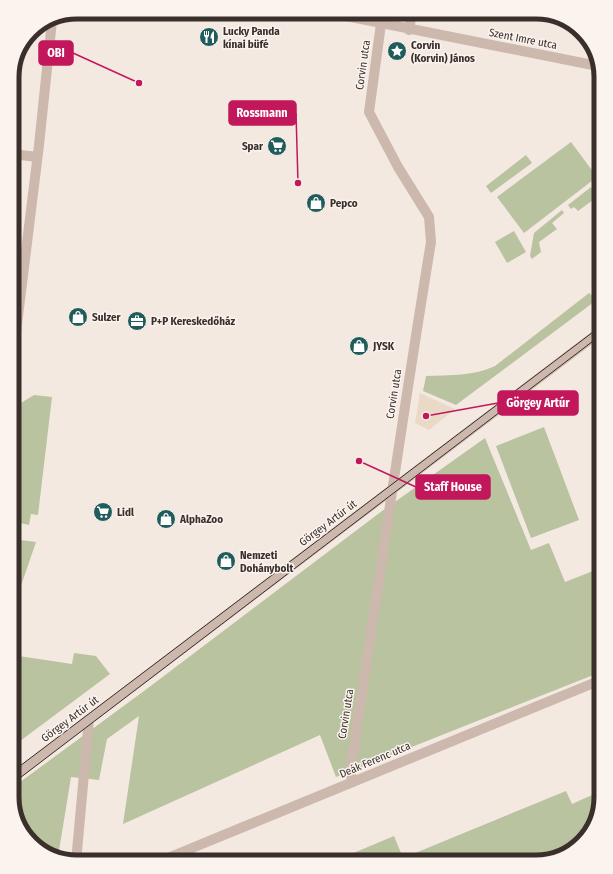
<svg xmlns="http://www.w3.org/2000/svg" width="613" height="874" font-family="'Fira Sans Condensed',sans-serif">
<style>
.green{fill:#bac3a0}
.plaza{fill:#ebd9c8}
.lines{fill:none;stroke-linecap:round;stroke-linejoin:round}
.minor{stroke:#ccb8ac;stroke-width:10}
.tram{stroke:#3a2f2b;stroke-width:1}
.labels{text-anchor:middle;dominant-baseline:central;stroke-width:3;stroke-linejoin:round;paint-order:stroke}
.poi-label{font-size:11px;font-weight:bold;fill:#3a2f2b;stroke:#faf3ee;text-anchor:start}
.street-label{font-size:11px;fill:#3a2f2b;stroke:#faf3ee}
.rim{fill:none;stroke:#3a2f2b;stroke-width:5}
.leader{fill:none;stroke:#c2185b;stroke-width:1.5}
.callout-dot{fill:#c2185b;stroke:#faf3ee;stroke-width:1.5}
.callout{fill:#c2185b;stroke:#c2185b;stroke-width:1.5}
.callout-label{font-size:12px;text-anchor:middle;font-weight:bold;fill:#fff}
</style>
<rect width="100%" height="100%" fill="#f3e9e1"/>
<g class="green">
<polygon points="597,129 601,130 601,153 592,151"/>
<polygon points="571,142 597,177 524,233 497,197"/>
<polygon points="526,155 532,163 491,193 486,186"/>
<polygon points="601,179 601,199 592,186"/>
<polygon points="591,187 597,197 578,211 574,207 571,209 568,205"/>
<polygon points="562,210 564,213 552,223 557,229 539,242 541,252 532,259 530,256 534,233"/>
<polygon points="514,231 526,252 507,263 495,242"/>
<path d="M589 293 594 297V302L456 405 423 391 426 376C450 375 474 376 495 366Z"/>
<polygon points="34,395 52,397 38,515 31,514 29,525 12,521 12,429 16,406"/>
<polygon points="544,427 579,520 531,538 496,446"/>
<path d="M485 438 531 550 549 543 565 582 598 569 601 576V672L336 777 320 735 123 824 139 716 107 739 99 780 71 777 58 857C44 853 29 843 21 830 16 822 12 798 12 788L144 691 382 511Z"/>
<polygon points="12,539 36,542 12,612"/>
<polygon points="74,653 96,656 110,674 12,747 12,655 72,664"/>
<polygon points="566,791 572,804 601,791 601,798 592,830 569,853 537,862 332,862 394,836 403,858"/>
</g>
<polygon class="plaza" points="420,393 455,409 429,430 415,423"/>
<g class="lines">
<g class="minor">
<polyline points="326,12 598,66"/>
<polyline points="409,30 412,12"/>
<polyline points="12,154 37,157"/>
<polyline points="12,365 39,145 52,21"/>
<polyline points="12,778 601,331"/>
<path d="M353 782 350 772C377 595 402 418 431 242L429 217 398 167 369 112 381 24"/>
<polyline points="76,862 89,719"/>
<polyline points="158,862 601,680"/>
</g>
<g class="tram">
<polyline points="12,772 601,326"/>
<polyline points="12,784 601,335"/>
</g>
</g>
<defs>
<symbol id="restaurant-disc" viewBox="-11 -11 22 22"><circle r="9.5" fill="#205c5b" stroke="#faf3ee"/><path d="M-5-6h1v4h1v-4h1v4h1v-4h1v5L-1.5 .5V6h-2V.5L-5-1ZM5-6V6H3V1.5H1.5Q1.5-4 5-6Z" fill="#fff"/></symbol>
<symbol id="sight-disc" viewBox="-11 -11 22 22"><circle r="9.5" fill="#205c5b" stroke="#faf3ee"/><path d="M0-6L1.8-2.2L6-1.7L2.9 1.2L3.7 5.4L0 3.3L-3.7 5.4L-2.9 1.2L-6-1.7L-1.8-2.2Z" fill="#fff"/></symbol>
<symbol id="supermarket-disc" viewBox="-11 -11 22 22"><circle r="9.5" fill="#205c5b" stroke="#faf3ee"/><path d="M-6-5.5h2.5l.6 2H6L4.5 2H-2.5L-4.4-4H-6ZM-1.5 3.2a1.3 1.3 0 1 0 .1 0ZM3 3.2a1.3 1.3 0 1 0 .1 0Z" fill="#fff"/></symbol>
<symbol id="shop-disc" viewBox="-11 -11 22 22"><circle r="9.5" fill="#205c5b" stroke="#faf3ee"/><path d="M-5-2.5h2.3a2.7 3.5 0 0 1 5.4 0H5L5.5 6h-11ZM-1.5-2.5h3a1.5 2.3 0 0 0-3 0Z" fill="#fff"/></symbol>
<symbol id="office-disc" viewBox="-11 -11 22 22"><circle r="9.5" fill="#205c5b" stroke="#faf3ee"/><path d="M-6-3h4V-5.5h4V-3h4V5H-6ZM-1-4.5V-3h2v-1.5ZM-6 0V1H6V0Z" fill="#fff"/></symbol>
</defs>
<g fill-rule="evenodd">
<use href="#restaurant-disc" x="198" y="26" width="22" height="22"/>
<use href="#sight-disc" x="386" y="40" width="22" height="22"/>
<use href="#supermarket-disc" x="266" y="135" width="22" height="22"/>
<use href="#shop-disc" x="305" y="192" width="22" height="22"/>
<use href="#shop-disc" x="67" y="306" width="22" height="22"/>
<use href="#office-disc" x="126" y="310" width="22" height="22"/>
<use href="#shop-disc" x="348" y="335" width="22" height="22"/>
<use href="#supermarket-disc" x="92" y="501" width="22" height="22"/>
<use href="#shop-disc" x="155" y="508" width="22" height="22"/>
<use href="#shop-disc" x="215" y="550" width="22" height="22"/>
</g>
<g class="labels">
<g class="poi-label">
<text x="223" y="31">Lucky Panda<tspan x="223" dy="13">kínai büfé</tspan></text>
<text x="411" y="45">Corvin<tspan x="411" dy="13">(Korvin) János</tspan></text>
<text x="263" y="146" text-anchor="end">Spar</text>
<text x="330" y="203">Pepco</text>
<text x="92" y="317">Sulzer</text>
<text x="151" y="321">P+P Kereskedőház</text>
<text x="373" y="346">JYSK</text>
<text x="117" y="512">Lidl</text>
<text x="180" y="519">AlphaZoo</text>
<text x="240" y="555">Nemzeti<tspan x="240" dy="13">Dohánybolt</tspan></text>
</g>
<g class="street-label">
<text transform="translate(523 39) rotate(11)">Szent Imre utca</text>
<text transform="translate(363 65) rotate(-82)">Corvin utca</text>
<text transform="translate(394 394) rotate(-81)">Corvin utca</text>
<text transform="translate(328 523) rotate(-37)">Görgey Artúr út</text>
<text transform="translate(346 714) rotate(-81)">Corvin utca</text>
<text transform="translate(70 719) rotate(-37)">Görgey Artúr út</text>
<text transform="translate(375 760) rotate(-23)">Deák Ferenc utca</text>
</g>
</g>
<path d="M0 0H613V874H0ZM77 19H536A58 58 0 0 1 594 77V797A58 58 0 0 1 536 855H77A58 58 0 0 1 19 797V77A58 58 0 0 1 77 19Z" fill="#faf3ee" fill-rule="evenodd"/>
<path class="rim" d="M77 19H536A58 58 0 0 1 594 77V797A58 58 0 0 1 536 855H77A58 58 0 0 1 19 797V77A58 58 0 0 1 77 19Z"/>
<path class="leader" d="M139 83L73 53M298 183L296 113M426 416L498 403M359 461L416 487"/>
<g class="callout-dot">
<circle cx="139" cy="83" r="4"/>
<circle cx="298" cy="183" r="4"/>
<circle cx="426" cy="416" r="4"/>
<circle cx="359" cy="461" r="4"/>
</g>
<g class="callout">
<rect x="39" y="41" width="34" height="24" rx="4"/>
<rect x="229" y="101" width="67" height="24" rx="4"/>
<rect x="498" y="391" width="80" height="24" rx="4"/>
<rect x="416" y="475" width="74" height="24" rx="4"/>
</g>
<g class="callout-label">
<text x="56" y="57">OBI</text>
<text x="262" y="117">Rossmann</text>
<text x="538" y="407">Görgey Artúr</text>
<text x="453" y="491">Staff House</text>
</g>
</svg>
